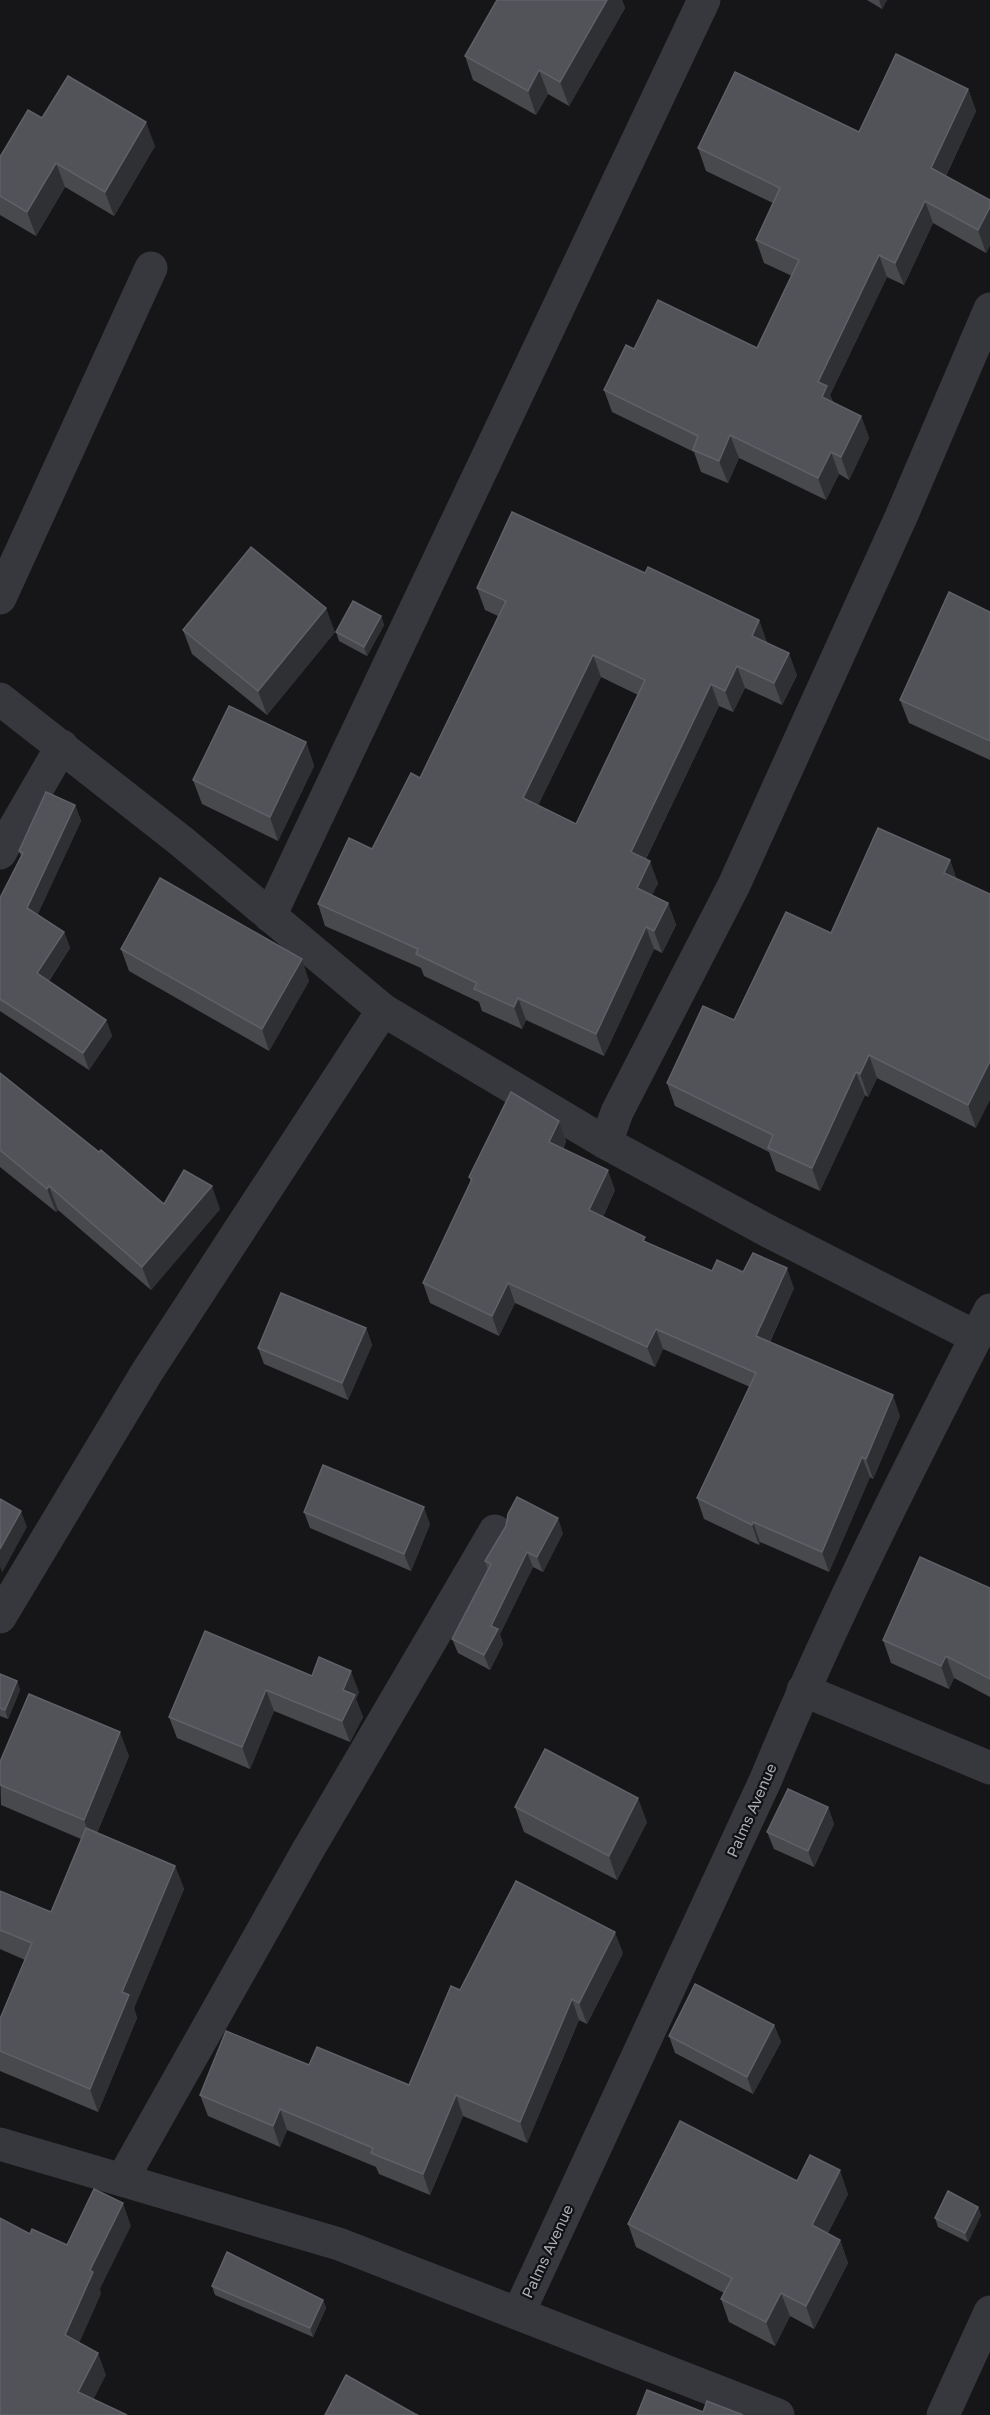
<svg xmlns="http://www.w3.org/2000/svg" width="990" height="2415" font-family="'Golos Text',sans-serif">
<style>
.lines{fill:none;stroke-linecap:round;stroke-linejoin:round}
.minor{stroke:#37383d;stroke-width:33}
.wall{fill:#47494d;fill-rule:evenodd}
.shaded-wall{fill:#2f3033}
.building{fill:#525359;stroke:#5f6168;stroke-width:1.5;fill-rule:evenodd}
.labels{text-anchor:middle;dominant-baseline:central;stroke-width:4.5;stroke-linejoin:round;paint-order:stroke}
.street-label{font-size:15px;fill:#a8adb8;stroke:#111113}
</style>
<rect width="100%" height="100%" fill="#161618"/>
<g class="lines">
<g class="minor">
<polyline points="0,598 151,268"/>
<polyline points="0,699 181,841 383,1010 606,1143 768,1231 976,1337"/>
<polyline points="0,853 62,746"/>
<polyline points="270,916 704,0"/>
<polyline points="606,1143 617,1112 734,885 901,517 990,309"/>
<polyline points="0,1617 147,1372 383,1010"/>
<polyline points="803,1690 990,1768"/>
<polyline points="0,2144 339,2244 778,2415"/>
<polyline points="122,2180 308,1850 495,1531"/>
<path d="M519 2312 766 1779C832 1619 911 1464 990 1310"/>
<polyline points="943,2415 990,2312"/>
</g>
</g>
<g class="wall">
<polygon points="497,0 622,0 625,8 569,106 548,94 536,115 473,80 465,56"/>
<polygon points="867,0 887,0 882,9"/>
<polygon points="968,89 976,111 946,176 990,200 990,245 986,253 933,223 904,285 887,277 830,395 833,402 861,416 869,438 849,480 839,474 826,500 739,458 728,483 701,472 694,452 612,412 604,390 757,348 792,276 764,263 756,240 773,203 706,171 698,148 859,132"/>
<polygon points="42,118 155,146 114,216 65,187 36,236 0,215 0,157"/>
<path d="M645 573 759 620 767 643 797 675 782 705 745 688 733 712 719 706 646 859 658 883 652 895 668 903 676 925 662 953 654 949 604 1056 526 1020 522 1029 482 1011 479 1002 424 976 421 968 325 926 318 904 372 849 420 778 498 616 485 610 477 588ZM601 677 638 695 576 824 538 805Z"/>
<polygon points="990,612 990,760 909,723 900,700"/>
<polygon points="381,616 384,625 367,656 339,641 336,632"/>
<polygon points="183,630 335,632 267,715 192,654"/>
<polygon points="306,742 314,766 278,841 202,804 193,780"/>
<polygon points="75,805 81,821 37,915 64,932 70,948 49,981 106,1020 112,1036 89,1070 0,1011 0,898 21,856 19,851"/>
<polygon points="950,860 956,878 976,1128 877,1078 868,1097 865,1095 820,1191 776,1171 769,1152 675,1106 667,1083 734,1020 831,933"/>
<polygon points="121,949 309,981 269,1051 129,971"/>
<polygon points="0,1074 164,1204 220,1209 151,1290 58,1210 56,1212 0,1167"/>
<polygon points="559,1121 566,1141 563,1149 615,1190 603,1217 647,1242 712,1271 743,1272 794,1288 770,1342 900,1416 873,1479 870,1477 829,1572 760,1542 759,1545 704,1519 697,1498 750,1387 663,1349 655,1367 515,1303 499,1336 430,1303 423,1283 471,1182 469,1177"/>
<polygon points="366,1328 372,1345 348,1400 264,1364 258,1348"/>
<polygon points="304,1512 430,1524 411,1571 310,1528"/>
<polygon points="563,1533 543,1572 533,1567 500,1634 503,1644 490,1670 458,1653 452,1639 488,1570 485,1561"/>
<polygon points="990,1588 990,1697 954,1678 949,1689 891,1663 883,1640"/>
<polygon points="0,1674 17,1681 20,1690 8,1719 0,1716"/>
<polygon points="312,1676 359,1692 356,1699 363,1717 350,1742 274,1711 250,1769 177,1738 169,1717"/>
<polygon points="129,1756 97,1833 175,1866 184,1889 134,2008 137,2018 98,2112 0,2071 0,2019 25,1960 0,1949 0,1891 51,1912 81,1839 1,1805 0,1762"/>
<polygon points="515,1807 647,1822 617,1880 524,1832"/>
<polygon points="828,1807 834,1824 814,1867 774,1849 767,1832"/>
<polygon points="623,1953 587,2024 579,2020 527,2143 463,2116 430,2195 379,2174 376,2167 287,2130 280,2147 208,2116 200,2095 309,2065 409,2085 460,1990"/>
<polygon points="774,2025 781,2042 753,2094 675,2053 669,2036"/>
<polygon points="797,2181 848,2194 828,2233 840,2240 848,2263 814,2329 790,2316 775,2346 729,2322 721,2299 724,2293 636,2247 628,2224"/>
<polygon points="978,2207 981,2215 968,2242 938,2227 935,2218"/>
<polygon points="212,2286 323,2300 326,2308 313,2337 215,2295"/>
</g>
<g class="shaded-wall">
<polygon points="607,0 622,0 625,8 569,106 560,82"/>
<polygon points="879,0 887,0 882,9"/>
<polygon points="539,70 548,94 536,115 528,91"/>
<polygon points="968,89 976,111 939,190 931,168"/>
<polygon points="146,122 155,146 114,216 105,192"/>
<polygon points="56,163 65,187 36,236 27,212"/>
<polygon points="925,201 933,223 904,285 895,263"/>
<polygon points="990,207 990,245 986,253 978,230"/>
<polygon points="879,255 887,277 830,395 836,409 831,420 818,382"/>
<polygon points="861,416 869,438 849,480 841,457"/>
<polygon points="730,435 739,458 728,483 719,461"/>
<polygon points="831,452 839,474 826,500 818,478"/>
<polygon points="326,608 335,632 267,715 258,691"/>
<polygon points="381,616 384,625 367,656 364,647"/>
<polygon points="759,620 767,642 760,658 752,636"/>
<polygon points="789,653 797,675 782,705 774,683"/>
<polygon points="593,655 601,677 531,820 523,798"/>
<polygon points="737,666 745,688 733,712 725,691"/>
<polygon points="711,684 719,706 639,873 631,852"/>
<polygon points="306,742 314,766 278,841 270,817"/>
<polygon points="75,805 81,821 33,925 27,908"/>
<polygon points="950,860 958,883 944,873"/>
<polygon points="650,861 658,883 645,910 637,888"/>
<polygon points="668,903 676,925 662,953 654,931"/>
<polygon points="646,927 654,949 604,1056 596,1034"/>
<polygon points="64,932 70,948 43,989 37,973"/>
<polygon points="302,959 309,981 269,1051 262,1029"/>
<polygon points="518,998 526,1020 522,1029 514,1007"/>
<polygon points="106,1020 112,1036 89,1070 83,1053"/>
<polygon points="869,1055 877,1078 868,1097 860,1074"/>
<polygon points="990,1061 990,1100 976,1128 968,1105"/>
<polygon points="856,1072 865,1095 820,1191 812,1168"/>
<polygon points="559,1121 566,1141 556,1162 549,1142"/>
<polygon points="608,1170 615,1190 597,1230 589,1210"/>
<polygon points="49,1186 58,1210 56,1212 47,1189"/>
<polygon points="212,1186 220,1209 151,1290 142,1267"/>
<polygon points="787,1268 794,1288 763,1356 756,1336"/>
<polygon points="508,1283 515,1303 499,1336 492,1316"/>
<polygon points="366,1328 372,1345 348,1400 342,1383"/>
<polygon points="656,1329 663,1349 655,1367 647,1347"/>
<polygon points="893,1395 900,1416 873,1479 866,1459"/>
<polygon points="862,1457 870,1477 829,1572 822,1552"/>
<polygon points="424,1507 430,1524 411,1571 404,1554"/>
<polygon points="21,1511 27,1527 2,1573 0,1566 0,1549"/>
<polygon points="558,1518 563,1533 543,1572 537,1557"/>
<polygon points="753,1522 760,1542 759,1545 752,1525"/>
<polygon points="527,1552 533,1567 500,1634 503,1644 490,1670 484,1655 491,1626"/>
<polygon points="946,1656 954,1678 949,1689 941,1666"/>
<polygon points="351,1671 359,1692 356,1699 363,1717 350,1742 342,1721 343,1690"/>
<polygon points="17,1681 20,1690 8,1719 5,1710"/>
<polygon points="266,1690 274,1711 250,1769 242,1747"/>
<polygon points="120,1732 129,1756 92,1844 84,1820"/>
<polygon points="638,1798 647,1822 617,1880 609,1856"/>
<polygon points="828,1807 834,1824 814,1867 808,1851"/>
<polygon points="175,1866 184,1889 134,2008 137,2018 98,2112 90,2089 122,1992"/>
<polygon points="615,1932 623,1953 587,2024 579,2003"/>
<polygon points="572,1999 579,2020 527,2143 520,2122"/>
<polygon points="774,2025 781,2042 753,2094 747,2077"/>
<polygon points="456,2095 463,2116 430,2195 423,2174"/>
<polygon points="280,2109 287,2130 280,2147 273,2126"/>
<polygon points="840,2170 848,2194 820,2248 812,2225"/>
<polygon points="123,2203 131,2226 100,2289 101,2294 73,2357 65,2335 90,2270"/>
<polygon points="978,2207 981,2215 968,2242 965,2233"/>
<polygon points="840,2240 848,2263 814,2329 806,2306"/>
<polygon points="781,2293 790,2316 775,2346 766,2322"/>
<polygon points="323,2300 326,2308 313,2337 310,2328"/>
<polygon points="98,2353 106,2375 86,2414 78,2392"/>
</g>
<g class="building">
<polygon points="497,0 607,0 560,82 539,70 528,91 465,56"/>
<polygon points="896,54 968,89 931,168 990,200 990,207 978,230 925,201 895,263 879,255 818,382 827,386 822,397 861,416 841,457 831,452 818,478 730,435 719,461 693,450 698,436 604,390 626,345 634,349 658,300 757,348 799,260 756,240 780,188 698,148 735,72 859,132"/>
<polygon points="68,76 146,122 105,192 56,163 27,212 0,196 0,157 28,110 42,118"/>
<path d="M512 512 645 573 648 567 759 620 752 636 789 653 774 683 737 666 725 691 711 684 631 852 650 861 637 888 668 903 654 931 646 927 596 1034 518 998 514 1007 474 989 477 983 416 954 418 949 318 904 349 838 372 849 411 773 420 778 506 601 477 588ZM593 655 645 680 576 824 523 798Z"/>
<polygon points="251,547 326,608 258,691 183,630"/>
<polygon points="949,592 990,612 990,741 900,700"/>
<polygon points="353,601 381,616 364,647 336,632"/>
<polygon points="229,706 306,742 270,817 193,780"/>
<polygon points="46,792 75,805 27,908 64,932 37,973 106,1020 83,1053 0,999 0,898 23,853 19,851"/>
<polygon points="878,828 950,860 944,873 990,894 990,1061 968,1105 869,1055 860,1074 856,1072 812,1168 768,1148 773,1135 667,1083 703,1006 734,1020 786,912 831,933"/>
<polygon points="160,878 302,959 262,1029 121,949"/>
<polygon points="0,1073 99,1152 101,1150 164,1204 184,1170 212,1186 142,1267 49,1186 47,1189 0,1150"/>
<polygon points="511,1092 559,1121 549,1142 608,1170 589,1210 645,1237 643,1241 712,1271 717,1260 743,1272 753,1253 787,1268 756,1336 893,1395 866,1459 862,1457 822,1552 753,1522 752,1525 697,1498 756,1373 656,1329 647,1347 508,1283 492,1316 423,1283 472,1179 469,1177"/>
<polygon points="281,1293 366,1328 342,1383 258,1348"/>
<polygon points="323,1465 424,1507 404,1554 304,1512"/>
<polygon points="517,1497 558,1518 537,1557 527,1552 491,1626 498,1629 484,1655 452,1639 491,1564 485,1561 506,1526 508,1514"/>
<polygon points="0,1499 21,1511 0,1549"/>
<polygon points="920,1557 990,1588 990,1679 946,1656 941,1666 883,1640"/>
<polygon points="205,1631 312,1676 319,1657 351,1671 343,1690 355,1695 342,1721 266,1690 242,1747 169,1717"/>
<polygon points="0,1674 17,1681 5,1710 0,1708"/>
<polygon points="29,1694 120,1732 84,1820 0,1785 0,1762"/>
<polygon points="545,1749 638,1798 609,1856 515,1807"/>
<polygon points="788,1789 828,1807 808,1851 767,1832"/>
<polygon points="86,1828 175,1866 122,1992 129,1995 90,2089 0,2051 0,2019 32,1943 0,1930 0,1891 51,1912"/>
<polygon points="516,1881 615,1932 579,2003 572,1999 520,2122 456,2095 423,2174 371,2153 373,2148 280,2109 273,2126 200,2095 226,2031 309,2065 317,2047 409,2085 451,1986 460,1990"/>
<polygon points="695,1984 774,2025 747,2077 669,2036"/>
<polygon points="680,2121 797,2181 810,2155 840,2170 812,2225 840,2240 806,2306 781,2293 766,2322 721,2299 732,2278 628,2224"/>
<polygon points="94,2189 123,2203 90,2270 93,2272 65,2335 98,2353 78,2392 127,2415 0,2415 0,2218 30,2234 32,2229 67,2245"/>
<polygon points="948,2191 978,2207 965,2233 935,2218"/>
<polygon points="227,2252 323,2300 310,2328 212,2286"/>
<polygon points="346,2375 415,2414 418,2415 325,2415"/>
<polygon points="647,2390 703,2412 707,2401 743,2415 637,2415"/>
</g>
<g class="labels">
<g class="street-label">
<text transform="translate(751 1810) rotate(-66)">Palms Avenue</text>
<text transform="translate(547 2251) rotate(-65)">Palms Avenue</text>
</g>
</g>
</svg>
